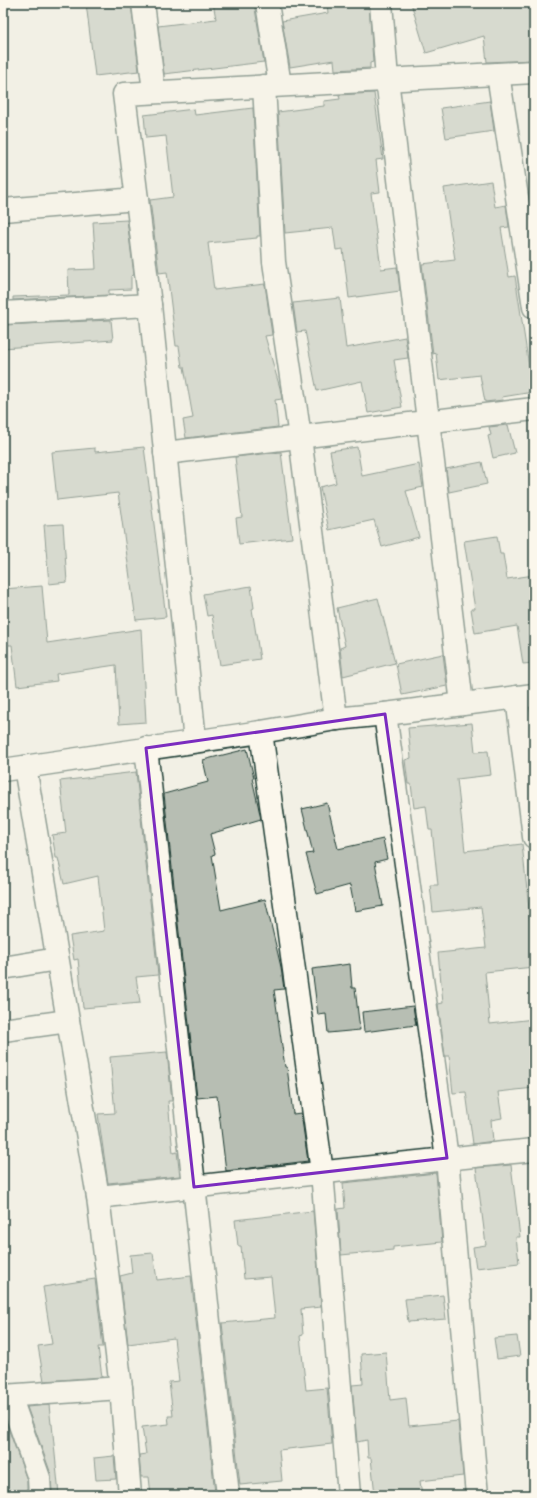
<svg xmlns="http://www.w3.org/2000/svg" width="537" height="1498" font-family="Caveat,sans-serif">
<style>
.building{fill:#b7beb3;stroke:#1f3d34}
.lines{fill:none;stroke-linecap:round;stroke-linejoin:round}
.minor-casing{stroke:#1f3d34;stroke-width:25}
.minor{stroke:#fbf7ec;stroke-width:22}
.marked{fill:none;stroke:#7b2cbf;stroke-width:3;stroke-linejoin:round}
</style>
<rect width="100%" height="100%" fill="#f2f0e5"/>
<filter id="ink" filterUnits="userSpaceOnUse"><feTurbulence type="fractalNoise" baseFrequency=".025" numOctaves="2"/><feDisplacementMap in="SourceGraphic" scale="8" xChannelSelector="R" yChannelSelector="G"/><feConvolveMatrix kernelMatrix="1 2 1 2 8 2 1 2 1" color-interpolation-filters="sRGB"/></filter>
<g filter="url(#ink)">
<g class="building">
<polygon points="86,3 131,3 139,71 95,76"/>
<polygon points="213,3 254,3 264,62 164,74 158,26 216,19"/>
<polygon points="327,3 369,3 373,62 370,63 370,68 335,70 334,60 290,67 282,21 328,13"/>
<polygon points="411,3 534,3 534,60 487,62 484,36 426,53"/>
<polygon points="374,93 383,159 376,160 380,192 371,193 381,269 397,267 400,291 349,298 343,249 336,250 333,228 285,233 278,112 324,106 324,101 340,99 339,95"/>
<polygon points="490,101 494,131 446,138 441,108"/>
<polygon points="253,108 260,236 257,236 257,238 208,243 214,290 265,284 272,335 265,336 280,388 282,399 275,400 278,427 186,438 183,420 193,418 184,367 182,367 179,346 176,346 167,272 159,273 150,200 173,197 166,136 146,138 144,115 194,109 195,115"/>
<polygon points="491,181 495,207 506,205 509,227 501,228 509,277 515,276 533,392 502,397 503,400 485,402 480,375 439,380 436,353 433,354 422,264 455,260 444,188"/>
<polygon points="127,220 134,275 131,276 131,289 109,290 109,295 13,300 13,297 69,295 68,270 96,269 93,222"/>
<polygon points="340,298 346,348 405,337 408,358 394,360 402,407 368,413 362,381 317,391 305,331 297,332 293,303"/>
<polygon points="111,320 113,340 3,348 3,325"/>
<polygon points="508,425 515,453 493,458 488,436 491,435 489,427"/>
<polygon points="144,447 166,617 136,620 118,493 57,500 52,452 95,448 95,452"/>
<polygon points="357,447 362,476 419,464 423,487 406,491 419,537 382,547 374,520 329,530 320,487 336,483 330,451"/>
<polygon points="281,452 292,538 239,544 236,518 242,517 235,457"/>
<polygon points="482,462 487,484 449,492 446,469"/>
<polygon points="63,524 67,582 49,584 44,525"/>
<polygon points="497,536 500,554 503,554 507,579 534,575 534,663 523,664 517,626 475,633 471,609 475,609 464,541"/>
<polygon points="42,586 47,643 141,629 146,722 119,724 116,665 56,674 57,681 17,686 12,645 3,645 3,589"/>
<polygon points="251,586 254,608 252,609 260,659 220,665 212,615 207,616 203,594"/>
<polygon points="378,598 395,663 343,676 340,648 345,646 337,608"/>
<polygon points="443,654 447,686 402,695 396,664"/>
<polygon points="472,723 475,752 488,751 491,775 457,779 465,851 522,844 534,955 534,967 485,972 490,1024 534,1019 534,1088 498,1092 502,1118 491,1120 493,1141 473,1144 466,1092 453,1093 449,1056 445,1056 438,1004 443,1003 438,953 486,948 481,907 433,912 430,885 438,885 432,830 429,830 426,806 414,808 411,784 408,784 405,760 411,758 408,728"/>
<polygon points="247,749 254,778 252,778 258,805 261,819 210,834 215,854 212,855 221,910 265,899 281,967 284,989 274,990 285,1067 287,1067 293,1114 301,1113 308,1161 226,1171 217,1096 197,1098 164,794 208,782 203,760"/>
<polygon points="136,772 158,975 136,977 140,1003 83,1008 78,959 74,960 70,936 104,931 98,876 64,884 58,858 56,858 52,835 66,833 60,781"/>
<polygon points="327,803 338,849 383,839 387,859 375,862 383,906 355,911 350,885 317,894 306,854 313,853 302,809"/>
<polygon points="350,964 352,988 355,988 360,1030 328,1033 326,1014 318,1015 312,969"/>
<polygon points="413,1006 416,1025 364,1032 362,1012"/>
<polygon points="167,1052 172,1101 168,1101 173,1153 177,1152 180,1176 108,1183 98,1114 115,1113 110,1057"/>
<polygon points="511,1165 520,1237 516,1237 519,1263 476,1268 473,1247 486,1245 476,1168"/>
<polygon points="436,1173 442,1242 393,1247 393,1250 341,1255 338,1209 345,1208 343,1183"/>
<polygon points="313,1211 321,1307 301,1309 303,1335 300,1336 306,1390 327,1388 332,1444 279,1450 282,1481 240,1485 222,1323 275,1318 271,1277 244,1279 241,1246 238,1246 235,1220"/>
<polygon points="153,1253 157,1280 191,1276 215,1493 192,1495 151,1495 149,1477 141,1477 139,1455 146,1454 142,1427 169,1424 168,1416 173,1416 169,1382 179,1381 174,1338 128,1344 120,1276 132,1273 130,1255"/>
<polygon points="95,1279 103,1347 98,1347 102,1377 44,1381 38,1346 52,1344 43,1287"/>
<polygon points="443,1295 446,1319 408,1322 405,1299"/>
<polygon points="517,1336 520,1356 497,1359 494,1338"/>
<polygon points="386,1352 390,1400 406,1398 409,1426 458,1421 463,1476 420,1481 422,1495 375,1495 371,1458 368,1458 367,1440 357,1442 352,1385 363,1384 361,1354"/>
<polygon points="49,1405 51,1424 52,1424 59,1495 52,1495 51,1474 27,1407"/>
<polygon points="3,1414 27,1480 27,1495 3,1495"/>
<polygon points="114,1456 116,1479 96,1480 94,1458"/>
</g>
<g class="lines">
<defs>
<g id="minor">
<polyline points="143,3 154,91"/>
<polyline points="267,3 280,85"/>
<polyline points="381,3 387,79 462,704"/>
<polyline points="498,74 534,307"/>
<polyline points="264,86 274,262 300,437 336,719"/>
<polyline points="3,210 137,199"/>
<polyline points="3,313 150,305"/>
<polyline points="165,453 534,409"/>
<polyline points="517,697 534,837"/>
<polyline points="385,714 447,1158 477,1495"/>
<polyline points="261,732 322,1172 349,1495"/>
<polyline points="195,741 150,305 124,94 534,72"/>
<polyline points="146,748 228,1495"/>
<polyline points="25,767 98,1197 121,1388 130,1495"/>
<polyline points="3,770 261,732 336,719 385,714 534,695"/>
<polyline points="3,968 57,959"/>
<polyline points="3,1030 68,1021"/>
<path d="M98 1197C244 1182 388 1164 534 1150"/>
<polyline points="3,1396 121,1388"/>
<polyline points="10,1396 39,1478 40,1495"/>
</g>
</defs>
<use href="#minor" class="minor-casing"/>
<use href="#minor" class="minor"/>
</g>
</g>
<path d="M0 0H537V1498H0ZM385 714 447 1158 194 1187 146 748Z" fill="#f2f0e5" fill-opacity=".55" fill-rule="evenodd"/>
<path class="marked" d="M385 714 447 1158 194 1187 146 748Z"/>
<rect width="537" height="1498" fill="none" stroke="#fbf7ec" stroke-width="16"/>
<rect x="8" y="8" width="521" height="1482" fill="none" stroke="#1f3d34" stroke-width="1.5" filter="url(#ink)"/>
</svg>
